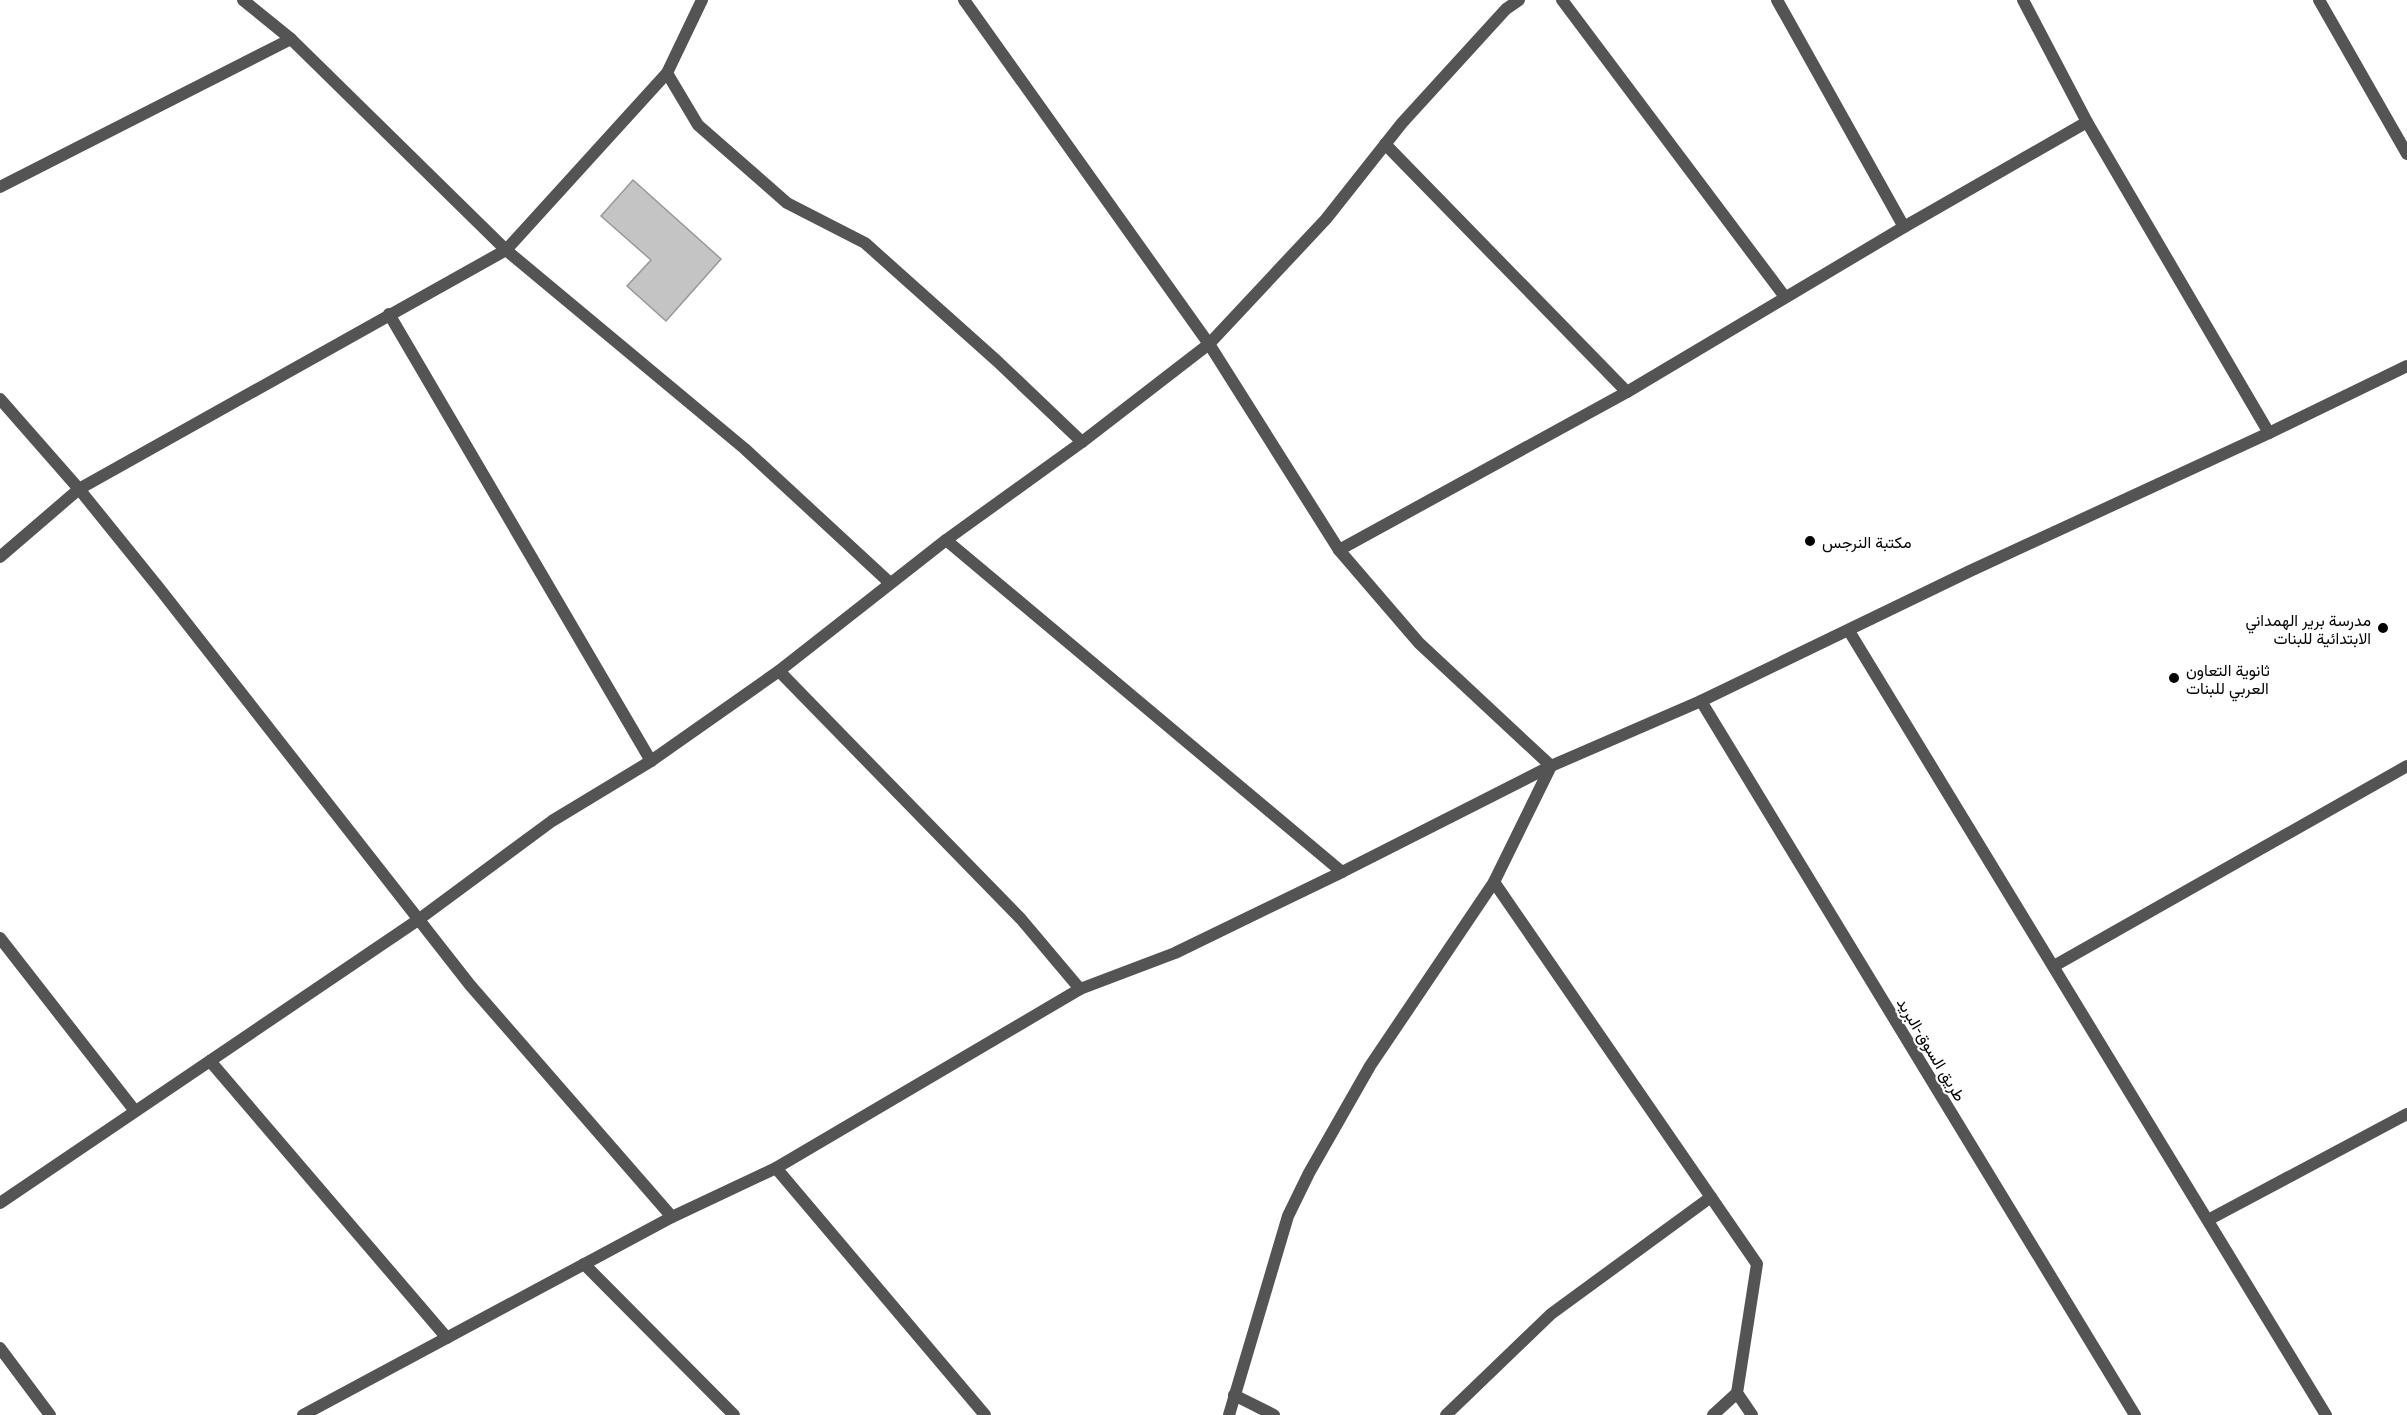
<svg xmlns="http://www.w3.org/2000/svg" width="2407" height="1415" font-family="Lato,Vazirmatn,sans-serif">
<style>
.building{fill:#c4c4c4;stroke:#989898;stroke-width:1.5}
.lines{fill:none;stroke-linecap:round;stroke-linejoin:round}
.street{stroke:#545454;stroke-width:12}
.poi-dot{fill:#000;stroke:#fff;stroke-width:2}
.labels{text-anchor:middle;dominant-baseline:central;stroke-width:4.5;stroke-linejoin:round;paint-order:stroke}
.poi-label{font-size:16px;fill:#000;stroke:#fff;text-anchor:start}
.street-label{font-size:16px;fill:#000;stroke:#fff}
</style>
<rect width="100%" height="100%" fill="#fff"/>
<polygon class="building" points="633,180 721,259 666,321 627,286 651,260 601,216"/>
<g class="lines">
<g class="street">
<polyline points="243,0 291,39 506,250 745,449 890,583"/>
<polyline points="1562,0 1785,297"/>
<polyline points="1777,0 1904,227"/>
<polyline points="2023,0 2087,122 2269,433"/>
<polyline points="2319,0 2407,154"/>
<polyline points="667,73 698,125 787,203 865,243 997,361 1082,442"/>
<polyline points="1385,144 1627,392"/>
<polyline points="0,187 291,39"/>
<polyline points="389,314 651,761"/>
<polyline points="0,399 79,489 159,588 470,985 672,1217"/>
<polyline points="946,540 1342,872 1551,766 1419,643 1339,550 1209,344 964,0"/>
<polyline points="1339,550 1627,392 1904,227 2087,122"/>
<polyline points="0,557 79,489 506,250 667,73 702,0"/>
<polyline points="1849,631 2326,1415"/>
<polyline points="779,671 1021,919 1080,989 1175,953 1342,872"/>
<polyline points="1701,701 2135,1415"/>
<polyline points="1494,882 1757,1264 1737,1393 1752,1415"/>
<polyline points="0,938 135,1111"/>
<polyline points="2054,966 2407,766"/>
<polyline points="210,1061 447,1338"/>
<polyline points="776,1168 985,1415"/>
<polyline points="0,1203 418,920 552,821 651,761 779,671 946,540 1082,442 1209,344 1326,219 1402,123 1506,9 1519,0"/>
<polyline points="2208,1220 2407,1114"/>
<polyline points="584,1264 734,1415"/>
<polyline points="0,1348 50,1415"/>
<polyline points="1234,1395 1274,1415"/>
<polyline points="303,1415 672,1217 776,1168 1080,989"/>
<polyline points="1229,1415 1288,1216 1309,1173 1370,1066 1494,882 1551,766 1701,701 1970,571 2269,433 2407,366"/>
<polyline points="1446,1415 1551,1314 1711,1197"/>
<polyline points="1713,1415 1737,1393"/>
</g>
</g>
<g class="poi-dot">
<circle cx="1810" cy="541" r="6"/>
<circle cx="2383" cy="628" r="6"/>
<circle cx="2174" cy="678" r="6"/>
</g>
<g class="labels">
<g class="poi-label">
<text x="1822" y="541">مكتبة النرجس</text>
<text x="2371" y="619" text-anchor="end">مدرسة برير الهمداني<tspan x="2371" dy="18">الابتدائية للبنات</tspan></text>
<text x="2186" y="669">ثانوية التعاون<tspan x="2186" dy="18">العربي للبنات</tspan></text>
</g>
<g class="street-label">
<text transform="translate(1932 1049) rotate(59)">طريق السوق-البريد</text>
</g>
</g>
</svg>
